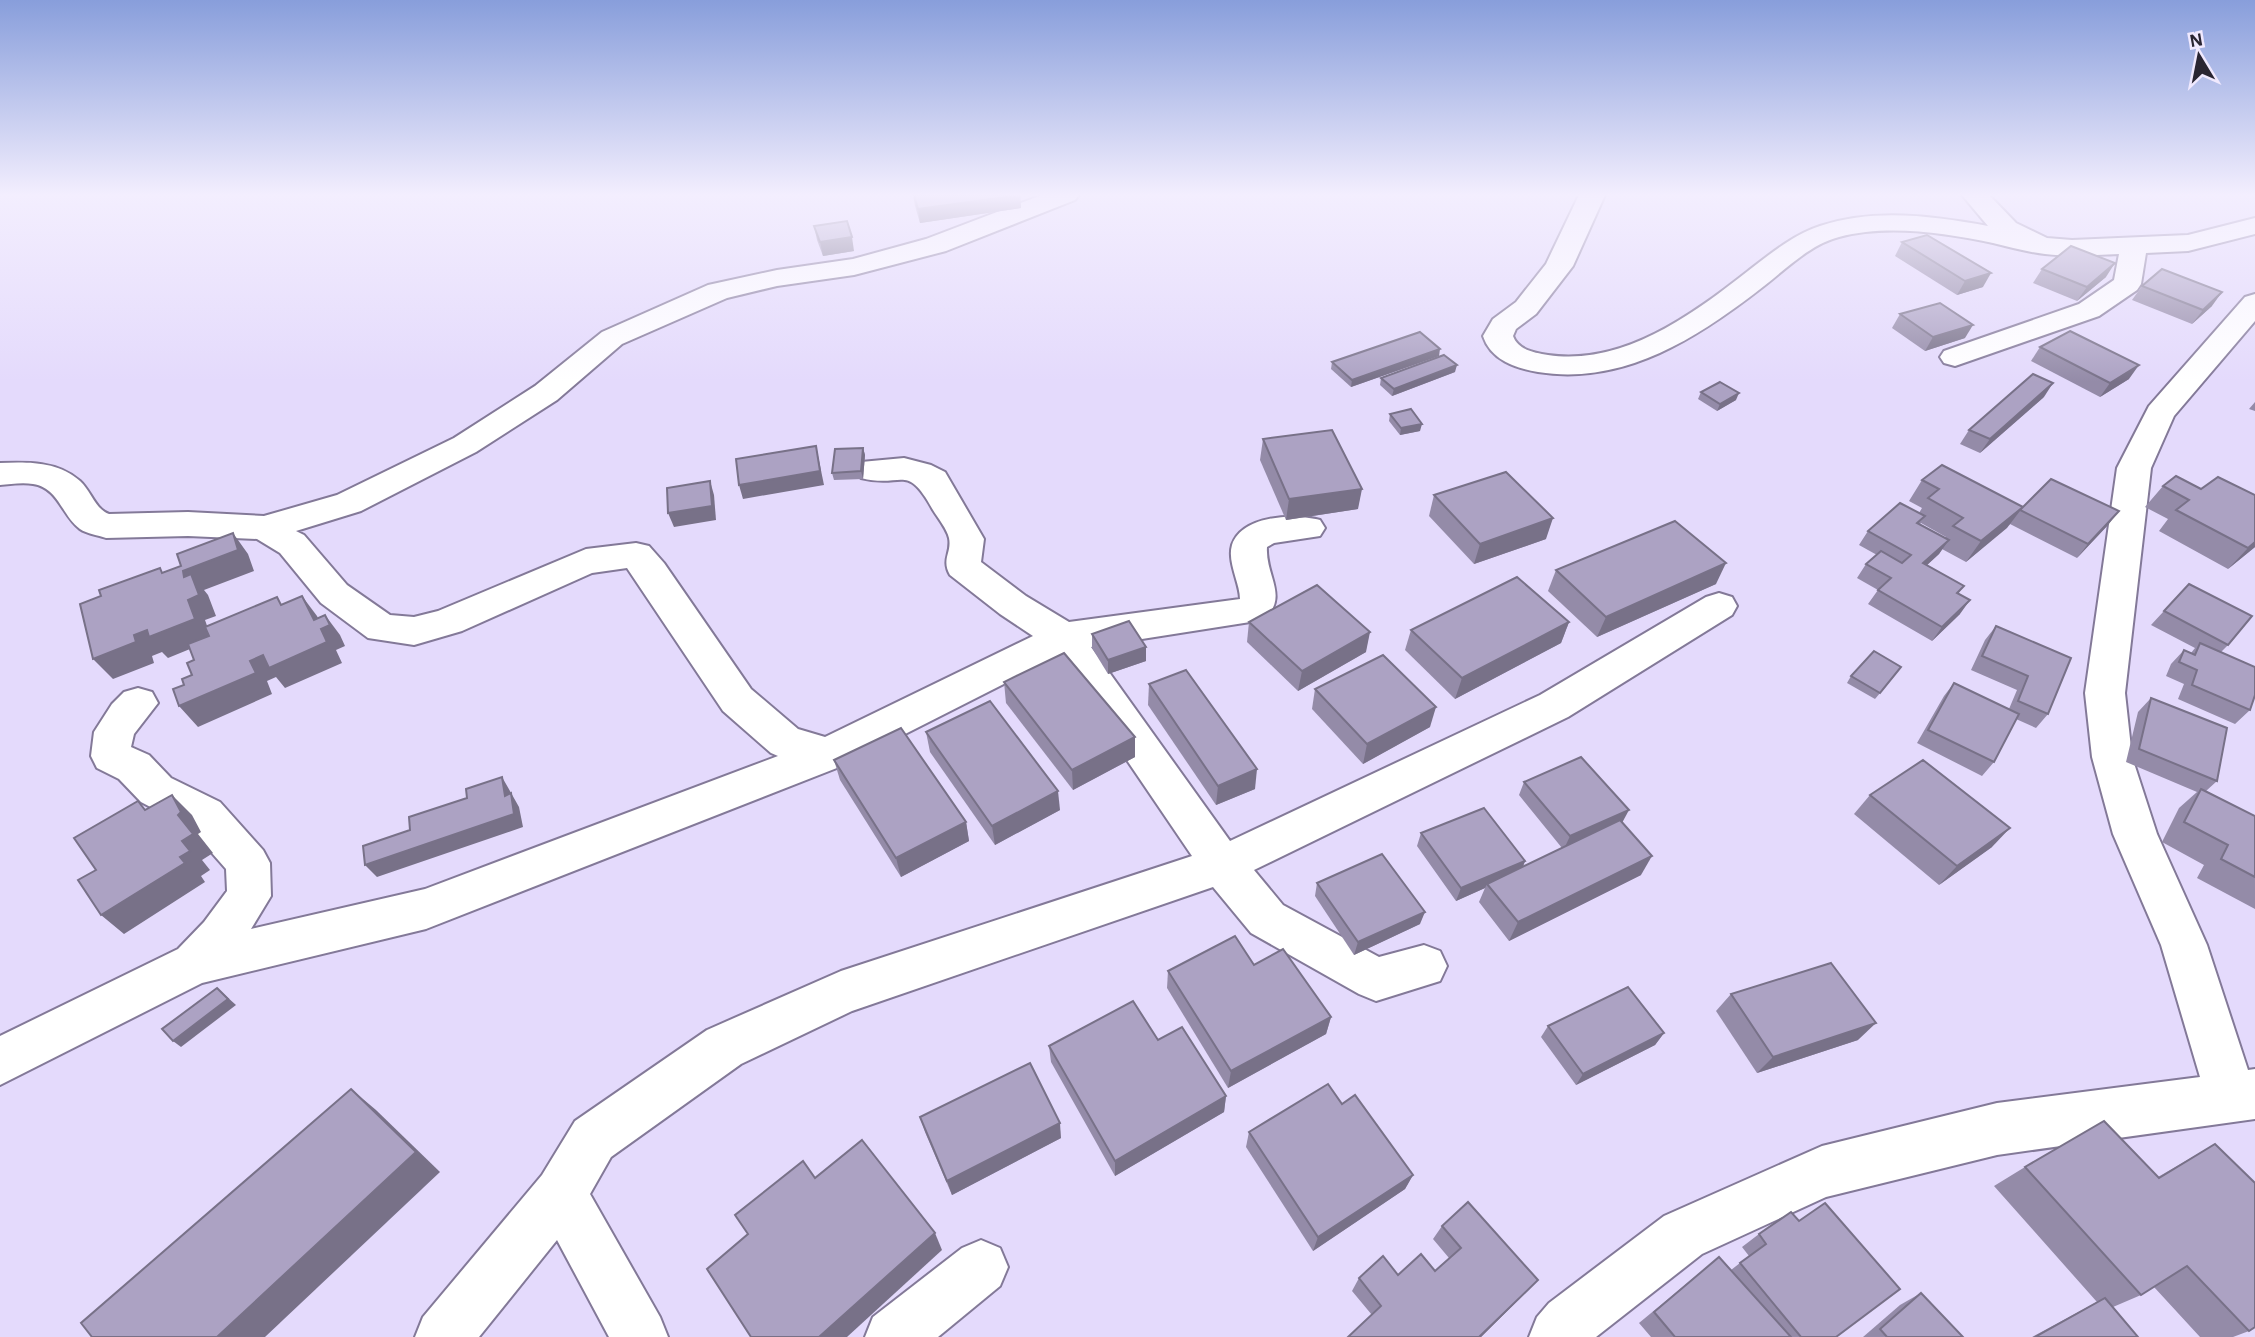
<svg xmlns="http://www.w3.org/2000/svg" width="2255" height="1337" font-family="'Alegreya Sans',sans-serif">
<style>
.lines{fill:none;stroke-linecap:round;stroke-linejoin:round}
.minor-casing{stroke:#837998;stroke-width:4}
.major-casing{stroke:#837998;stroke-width:4}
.minor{fill:#fff;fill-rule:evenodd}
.major{fill:#fff;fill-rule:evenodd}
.wall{fill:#948ba8;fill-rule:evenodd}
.shaded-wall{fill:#787188}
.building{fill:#aca2c3;stroke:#787188;stroke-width:2}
</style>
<rect width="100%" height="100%" fill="#e4dafc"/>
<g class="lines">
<defs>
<g id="minor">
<path d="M1042 195H1079L1075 200 946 251 854 275 777 286 727 298 622 344 557 400 476 452 361 511 296 531 304 535 347 585 390 615 414 617 438 611 586 549 636 543 649 546 664 563 751 689 798 729 825 737 1033 636 1000 614 950 575C941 559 952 553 949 538 947 529 938 518 933 510 906 461 903 489 861 478L856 470 861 462 904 458 931 465 945 472 984 539 981 562 1026 596 1069 622 1240 599C1240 583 1227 562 1232 545 1242 515 1295 513 1320 520L1325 528 1320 536 1274 543 1267 547C1265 576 1290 597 1263 620L1091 647 1230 841 1540 695 1706 597 1719 593 1732 597 1737 606 1732 615 1568 717 1254 870 1283 905 1379 957 1424 945 1440 951 1447 966 1440 981 1376 1001 1359 994 1251 933 1213 887 852 1011 741 1064 611 1157 590 1194 660 1317 668 1337H609L557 1240 479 1337H415L423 1317 542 1175 575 1121 707 1030 841 971 1192 856 1057 657 842 766 426 929 202 983 0 1085V1036L178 949 204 922 227 891 226 869 190 828 141 802 119 779 97 768 91 756 94 732 112 704 124 692 138 688 152 692 158 703 134 734 131 747 149 755 171 778 220 802 263 850 270 863 271 896 251 929 425 889 778 756 771 753 723 711 627 568 592 573 462 631 414 645 368 638 321 603 280 553 257 539 188 536 106 538C98 535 87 534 80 529 62 516 59 488 33 484 23 482 10 484 0 485V463C27 462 58 461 80 481 91 491 95 509 109 514L188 512 264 516 337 495 454 438 535 386 602 332 708 285 777 270 853 259 926 239Z"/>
<path d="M1579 195H1605L1573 266 1536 314 1516 329 1513 336C1518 350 1535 353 1548 355 1623 366 1692 315 1748 271 1770 254 1793 235 1820 226 1874 208 1933 216 1988 226L1962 195H1989L2016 223 2047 238 2072 240 2188 235 2255 218V234L2188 251 2146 253 2141 284 2137 290 2099 316 1955 366 1944 363 1940 357 1944 351 2079 304 2114 280 2119 254C2094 255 2070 257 2045 254 2027 252 2010 247 1993 243 1944 233 1888 224 1839 237 1811 244 1787 268 1764 286 1699 337 1624 386 1538 372 1515 368 1491 360 1483 336L1493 319 1516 302 1546 264Z"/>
<polygon points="981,1240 1000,1248 1008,1267 1000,1286 938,1337 865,1337 873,1317 962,1248"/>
</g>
<polygon id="major" points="2255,294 2255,321 2174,416 2151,468 2125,693 2132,757 2157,834 2207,945 2248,1070 2255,1069 2255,1119 1997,1155 1826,1197 1702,1254 1596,1337 1529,1337 1537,1317 1549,1303 1664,1216 1822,1146 1997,1103 2200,1077 2161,945 2113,834 2092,757 2085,693 2117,468 2149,406 2245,297"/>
</defs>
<use href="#minor" class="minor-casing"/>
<use href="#major" class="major-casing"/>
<use href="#minor" class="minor"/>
<use href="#major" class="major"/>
</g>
<g class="wall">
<polygon points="913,195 1020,195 1021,208 920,223 915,206"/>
<polygon points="814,226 854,251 823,256 817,240"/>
<polygon points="1902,242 1983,287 1957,295 1895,256"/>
<polygon points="2042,269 2106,277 2077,301 2033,283"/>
<polygon points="2142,286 2212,306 2192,324 2132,300"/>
<polygon points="1900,314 1965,338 1925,351 1892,328"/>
<polygon points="2040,347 2129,379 2100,397 2031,361"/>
<polygon points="1439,356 1351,387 1331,369 1332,362"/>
<polygon points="1455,372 1392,396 1380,385 1381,378"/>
<polygon points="1701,392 1736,400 1717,411 1698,399"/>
<polygon points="2044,397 1980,453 1960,444 1969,430"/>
<polygon points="2255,402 2255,411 2249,409"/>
<polygon points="1390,414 1420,431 1400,435 1389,421"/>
<polygon points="1263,439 1358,509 1286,520 1260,460"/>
<polygon points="863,448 865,455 863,479 834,480 832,473"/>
<path d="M1922 480 2023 507 2108 525 2077 558 2010 524 1966 562 1942 549 1939 554 1927 565 1964 586 1958 594 1960 614 1932 641 1868 604 1878 590 1857 578 1866 564 1877 555 1859 545 1868 531 1919 513 1922 508 1909 501ZM1921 523 1946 537 1945 538 1920 524Z"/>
<polygon points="2163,486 2201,489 2255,547 2228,569 2159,531 2168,519 2145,507"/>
<polygon points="1434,495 1546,539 1474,564 1429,516"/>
<polygon points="1556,570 1716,584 1597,637 1548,591"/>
<polygon points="2189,584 2228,645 2221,652 2250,710 2235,724 2178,699 2184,684 2166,676 2171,664 2184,650 2191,653 2195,648 2151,625"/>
<polygon points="1249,622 1366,652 1298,691 1247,642"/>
<polygon points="1569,622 1561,643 1455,699 1405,650 1411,630"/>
<polygon points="1996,626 2071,658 2048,714 2036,728 2016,719 1994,762 1982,776 1917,743 1944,696 1954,683 2009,709 2017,690 1971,670 1985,640"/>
<polygon points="1092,634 1146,647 1146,661 1108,674 1092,648"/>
<polygon points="1896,674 1875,699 1847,683 1851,676"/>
<polygon points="1004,682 1135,757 1073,790 1006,703"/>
<polygon points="1149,684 1255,789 1216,805 1148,705"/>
<polygon points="1315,689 1430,727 1363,764 1312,709"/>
<polygon points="2151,698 2217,781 2206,791 2255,816 2255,909 2197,878 2204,865 2162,842 2179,808 2197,792 2126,762 2138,712"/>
<polygon points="926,732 1060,810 995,845 930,752"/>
<polygon points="834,760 966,822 969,841 901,877 840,780"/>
<polygon points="1524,782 1622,822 1641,875 1509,941 1479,902 1485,888 1456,901 1417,846 1421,833 1525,861 1523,867 1562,848 1519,795"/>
<polygon points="1870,795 1992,847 1939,885 1854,814"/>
<polygon points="1317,883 1420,924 1354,955 1315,896"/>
<polygon points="1254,965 1331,1017 1326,1034 1228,1088 1167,988 1168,971"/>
<polygon points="1731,994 1858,1040 1757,1073 1716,1011"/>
<polygon points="1548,1026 1664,1033 1655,1045 1576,1085 1541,1037"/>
<polygon points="1158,1040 1226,1096 1224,1112 1115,1176 1051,1062 1049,1046"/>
<polygon points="1342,1104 1413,1175 1405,1189 1313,1251 1246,1147 1249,1132"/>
<polygon points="920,1117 1061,1138 952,1195 925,1132"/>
<polygon points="2215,1144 2249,1331 2233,1337 2200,1337 2154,1287 2141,1295 2113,1307 2138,1337 2032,1337 2097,1302 1994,1186 2025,1167 2158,1177"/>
<polygon points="1791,1212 1836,1337 1651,1337 1639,1323 1719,1257 1731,1270 1749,1256 1742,1247 1759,1234"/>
<polygon points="1442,1226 1538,1280 1481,1337 1348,1337 1372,1315 1352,1291 1359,1278 1435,1271 1449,1258 1433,1239"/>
<polygon points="1921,1293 1963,1337 1863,1337 1900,1305"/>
</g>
<g class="shaded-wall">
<polygon points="1020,195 1021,208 920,223 918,209"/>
<polygon points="852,237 854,251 823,256 820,242"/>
<polygon points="2115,263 2106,277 2077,301 2087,287"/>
<polygon points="1991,273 1983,287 1957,295 1965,281"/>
<polygon points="2222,292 2212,306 2192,324 2203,310"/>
<polygon points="1973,325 1965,338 1925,351 1933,337"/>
<polygon points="1440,349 1439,356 1351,387 1352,380"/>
<polygon points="1457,365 1455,372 1392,396 1394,389"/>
<polygon points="2139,365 2129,379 2100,397 2110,383"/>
<polygon points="2053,383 2044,397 1980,453 1990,439"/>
<polygon points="1739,393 1736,400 1717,411 1720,404"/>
<polygon points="1422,424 1420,431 1400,435 1401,428"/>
<polygon points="816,446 824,485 743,499 739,485"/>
<polygon points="863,448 865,455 863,479 861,471"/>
<polygon points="710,481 714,495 716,520 674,527 668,513"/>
<polygon points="1362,489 1358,509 1286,520 1289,499"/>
<polygon points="2023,507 2007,528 1966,562 1981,541"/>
<polygon points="2119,511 2108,525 2077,558 2088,544"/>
<polygon points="1553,518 1546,539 1474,564 1480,544"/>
<polygon points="233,533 248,554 254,571 204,590 208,595 216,616 205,620 212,640 168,658 162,652 152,656 154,663 113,679 93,659 134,635 147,630 188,600 183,571"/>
<polygon points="1949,540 1939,554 1914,577 1923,563"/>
<polygon points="2255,542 2255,547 2228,569 2248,548"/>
<polygon points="1726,563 1716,584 1597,637 1606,617"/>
<polygon points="302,596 317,616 323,628 325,615 340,635 345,646 336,650 342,663 285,688 276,677 267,681 272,694 198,727 179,706 314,620"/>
<polygon points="1970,600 1960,614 1932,641 1942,627"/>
<polygon points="1569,622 1561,643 1455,699 1462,678"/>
<polygon points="1370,632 1366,652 1298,691 1302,671"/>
<polygon points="1146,647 1146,661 1108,674 1108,660"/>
<polygon points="1436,707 1430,727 1363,764 1367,744"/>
<polygon points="1135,737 1135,757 1073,790 1072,770"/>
<polygon points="1257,769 1255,789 1216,805 1218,786"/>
<polygon points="502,777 519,807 523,827 377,877 365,865 505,796"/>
<polygon points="1058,791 1060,810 995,845 992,826"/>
<polygon points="172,795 192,815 201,832 198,834 213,853 202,860 210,870 201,876 205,882 124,934 101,915 180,857 182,841 178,815"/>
<polygon points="1629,810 1622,823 1564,849 1570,836"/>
<polygon points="966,822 969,841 901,877 896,858"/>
<polygon points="2010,828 1992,847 1939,885 1957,866"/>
<polygon points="1652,856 1641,875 1509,941 1518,922"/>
<polygon points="1525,861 1520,873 1487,884 1485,888 1456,901 1461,888"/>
<polygon points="1425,912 1420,924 1354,955 1358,942"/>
<polygon points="217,988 236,1005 181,1047 173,1041"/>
<polygon points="1331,1017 1326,1034 1228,1088 1231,1071"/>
<polygon points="1876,1023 1858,1040 1757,1073 1773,1057"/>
<polygon points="1664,1033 1655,1045 1576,1085 1583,1074"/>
<polygon points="351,1089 376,1110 440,1172 265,1337 217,1337"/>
<polygon points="1226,1096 1224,1112 1115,1176 1115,1161"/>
<polygon points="1060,1123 1061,1138 952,1195 947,1181"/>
<polygon points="1413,1175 1405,1189 1313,1251 1318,1237"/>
<polygon points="935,1233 942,1250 847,1337 819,1337"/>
<polygon points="1538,1280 1481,1337 1479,1337"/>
</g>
<g class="building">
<polygon points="914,195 1019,195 918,209"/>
<polygon points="847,221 852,237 820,242 814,226"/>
<polygon points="1927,235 1991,273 1965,281 1902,242"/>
<polygon points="2071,246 2115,263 2087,287 2042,269"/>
<polygon points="2162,269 2222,292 2203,310 2142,286"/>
<polygon points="1940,303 1973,325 1933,337 1900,314"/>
<polygon points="2070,331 2139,365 2110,383 2040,347"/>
<polygon points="1420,332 1440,349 1352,380 1332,362"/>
<polygon points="1444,355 1457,365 1394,389 1381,378"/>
<polygon points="2033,374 2053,383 1990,439 1969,430"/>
<polygon points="1720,382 1739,393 1720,404 1701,392"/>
<polygon points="1411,409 1422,424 1401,428 1390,414"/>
<polygon points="1332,430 1362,489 1289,499 1263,439"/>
<polygon points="816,446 820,471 739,485 736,459"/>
<polygon points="863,448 861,471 832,473 835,449"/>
<polygon points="1942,465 2023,507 1981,541 1953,526 1963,518 1928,498 1939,489 1922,480"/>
<polygon points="1506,472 1553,518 1480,544 1434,495"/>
<polygon points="2176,476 2201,489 2218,477 2255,495 2255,542 2248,548 2176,510 2189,500 2163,486"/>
<polygon points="2051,479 2119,511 2088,544 2020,510"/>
<polygon points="710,481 712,506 668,513 667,488"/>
<polygon points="1900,503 1925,516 1917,523 1949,540 1923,563 1964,586 1957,593 1970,600 1942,627 1878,590 1891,578 1866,564 1881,551 1902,563 1911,555 1868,531"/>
<polygon points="1675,521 1726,563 1606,617 1556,570"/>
<polygon points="233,533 238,550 183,571 184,577 191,574 199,595 188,600 195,619 149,637 147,630 134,635 136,642 93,659 80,604 101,596 99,590 160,568 162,573 181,566 177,554"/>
<polygon points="1517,577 1569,622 1462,678 1411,630"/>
<polygon points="2189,584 2252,616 2228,645 2164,611"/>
<polygon points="1317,585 1370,632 1302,671 1249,622"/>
<polygon points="302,596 314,620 325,615 330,625 321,629 327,642 269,668 263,655 250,661 256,673 179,706 173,689 184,685 182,679 192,675 187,663 194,660 188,644 209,636 205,627 277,597 281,605"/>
<polygon points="1129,621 1146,647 1108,660 1092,634"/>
<polygon points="1996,626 2071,658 2048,714 2018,701 2028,676 1982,656"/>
<polygon points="2200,643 2255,667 2255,695 2250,710 2192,685 2197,670 2179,662 2184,650 2195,655"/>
<polygon points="1874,651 1901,667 1880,693 1851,676"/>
<polygon points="1064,653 1135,737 1072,770 1004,682"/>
<polygon points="1383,655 1436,707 1367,744 1315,689"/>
<polygon points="1186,670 1257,769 1218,786 1149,684"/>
<polygon points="1954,683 2019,714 1994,762 1928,730"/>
<polygon points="2151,698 2227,728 2217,781 2139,749"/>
<polygon points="990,701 1058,791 992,826 926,732"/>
<polygon points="901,728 966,822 896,858 834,760"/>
<polygon points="1581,757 1629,810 1570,836 1524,782"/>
<polygon points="1923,760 2010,828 1957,866 1870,795"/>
<polygon points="502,777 505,796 511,793 514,814 365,865 363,846 410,830 409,817 467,798 466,789"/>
<polygon points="2201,789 2255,816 2255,877 2221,859 2228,845 2184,822"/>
<polygon points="172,795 181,812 178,815 193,834 182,841 190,851 180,857 185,863 101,915 78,880 96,870 74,838 138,801 145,810"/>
<polygon points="1484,808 1525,861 1461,888 1421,833"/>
<polygon points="1620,820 1652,856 1518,922 1487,884"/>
<polygon points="1382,854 1425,912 1358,942 1317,883"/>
<polygon points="1235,936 1254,965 1283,949 1331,1017 1231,1071 1168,971"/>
<polygon points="1831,963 1876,1023 1773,1057 1731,994"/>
<polygon points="1628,987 1664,1033 1583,1074 1548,1026"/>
<polygon points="217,988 228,999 173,1041 162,1029"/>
<polygon points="1133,1001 1158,1040 1182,1027 1226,1096 1115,1161 1049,1046"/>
<polygon points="1030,1063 1060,1123 947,1181 920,1117"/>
<polygon points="1328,1084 1342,1104 1355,1095 1413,1175 1318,1237 1249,1132"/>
<polygon points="351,1089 416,1152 217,1337 92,1337 81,1323"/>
<polygon points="2104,1121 2159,1178 2215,1144 2255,1183 2255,1327 2249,1331 2187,1266 2141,1295 2025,1167"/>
<polygon points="862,1140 935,1233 819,1337 751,1337 707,1269 748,1234 735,1215 803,1161 815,1178"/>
<polygon points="1468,1202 1538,1280 1479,1337 1348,1337 1381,1306 1359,1278 1383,1256 1398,1275 1421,1254 1435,1271 1461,1248 1442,1226"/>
<polygon points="1825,1203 1900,1289 1836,1337 1801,1337 1740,1263 1766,1244 1759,1234 1791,1212 1799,1221"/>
<polygon points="1719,1257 1791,1337 1675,1337 1654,1312"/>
<polygon points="1921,1293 1963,1337 1887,1337 1880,1329"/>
<polygon points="2105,1298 2138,1337 2035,1337"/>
</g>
<linearGradient id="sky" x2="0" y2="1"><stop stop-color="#889edb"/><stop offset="0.51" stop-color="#f3eefe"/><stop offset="1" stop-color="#f3eefe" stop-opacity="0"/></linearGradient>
<rect width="2255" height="382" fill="url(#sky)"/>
<g transform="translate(2199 56) rotate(350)" stroke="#f0e9fe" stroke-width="5" paint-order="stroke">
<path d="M0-5L12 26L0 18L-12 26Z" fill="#292532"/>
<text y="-10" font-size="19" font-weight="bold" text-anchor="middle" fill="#292532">N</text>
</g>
</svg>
